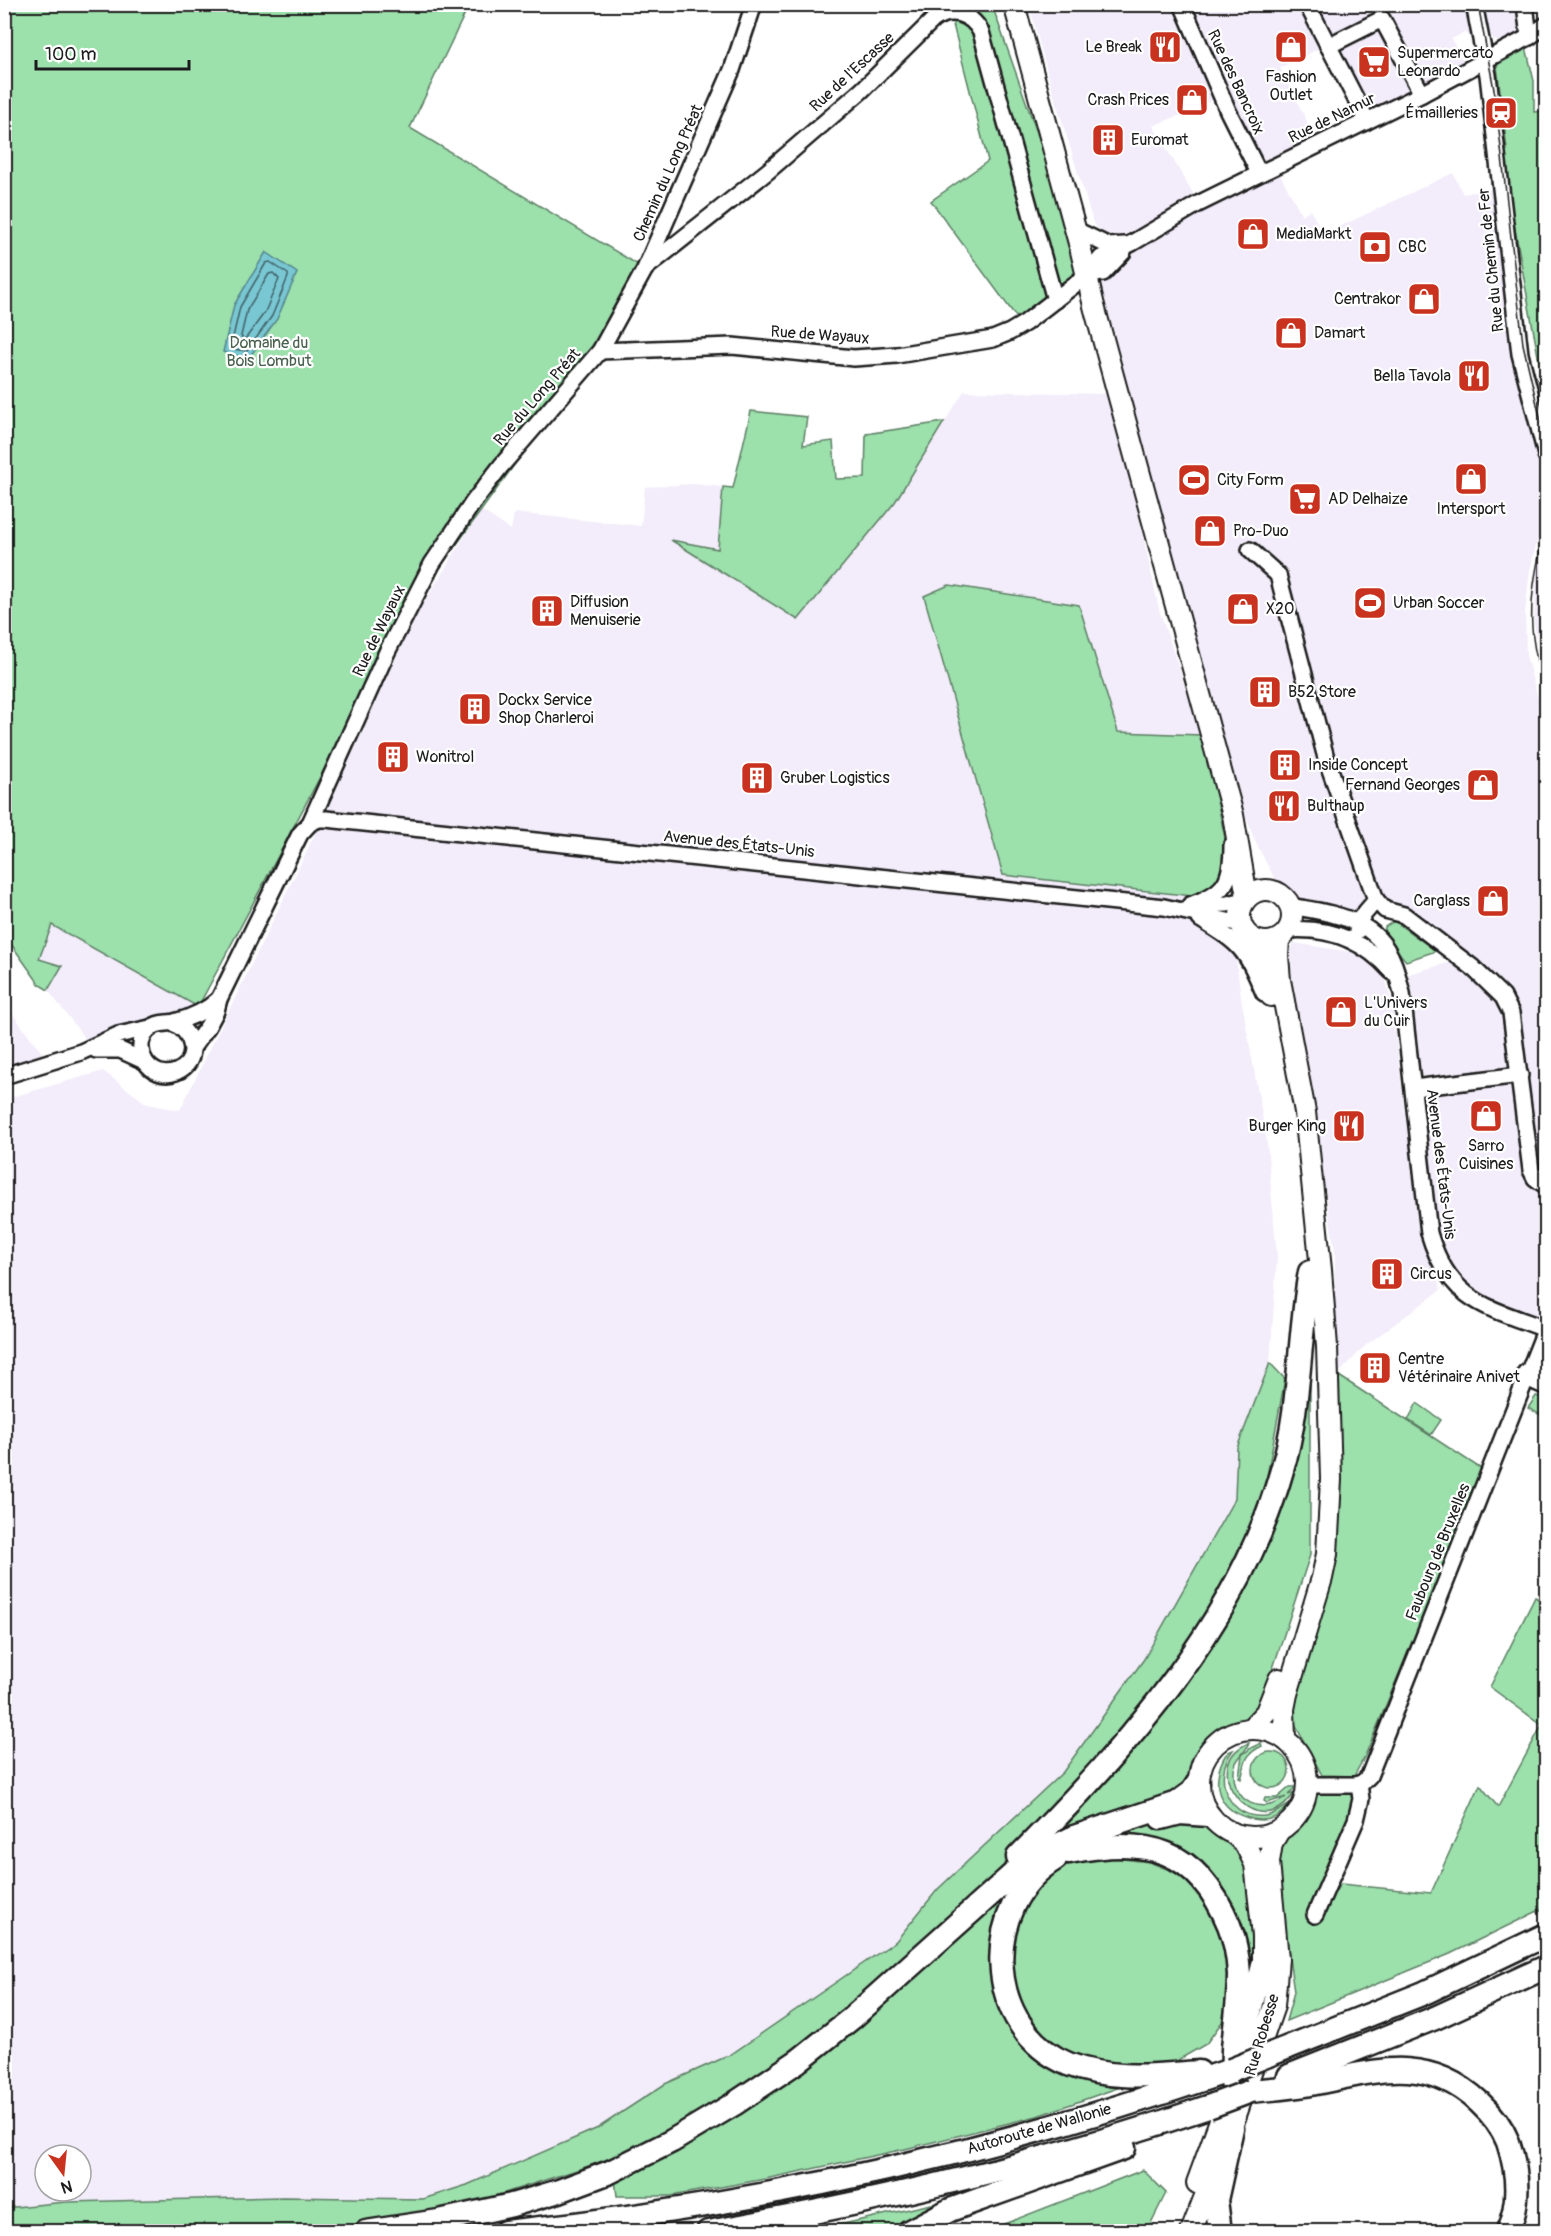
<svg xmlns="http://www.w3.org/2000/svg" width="1551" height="2236" font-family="Pangolin,sans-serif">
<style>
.built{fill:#f3ecfa;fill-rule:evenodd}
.green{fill:#9ce0ac;stroke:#5c7e64;stroke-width:1.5}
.water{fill:#78c7d3;stroke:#53838a;stroke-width:1.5}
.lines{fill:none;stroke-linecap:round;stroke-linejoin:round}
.shore{stroke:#416065;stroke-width:1.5}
.minor-casing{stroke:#1c1c1c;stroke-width:20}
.major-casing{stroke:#1c1c1c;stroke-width:24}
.highway-casing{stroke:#1c1c1c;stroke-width:27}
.minor{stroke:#fff;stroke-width:15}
.major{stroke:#fff;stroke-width:20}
.highway{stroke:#fff;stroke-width:22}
.tram{stroke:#1c1c1c;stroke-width:1.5}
.highway-bridge-casing{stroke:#1c1c1c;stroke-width:27;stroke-linecap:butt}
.highway-bridge{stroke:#fff;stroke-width:22}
.labels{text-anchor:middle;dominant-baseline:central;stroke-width:4.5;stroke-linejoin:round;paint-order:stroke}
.poi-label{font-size:16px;fill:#1c1c1c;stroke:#fff;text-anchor:start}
.street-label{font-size:16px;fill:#1c1c1c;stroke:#fff}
.park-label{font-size:16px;fill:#49614e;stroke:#fff}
</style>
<rect width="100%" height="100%" fill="#fff"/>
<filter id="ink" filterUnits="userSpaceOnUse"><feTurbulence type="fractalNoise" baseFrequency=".0167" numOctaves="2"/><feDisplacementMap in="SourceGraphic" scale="12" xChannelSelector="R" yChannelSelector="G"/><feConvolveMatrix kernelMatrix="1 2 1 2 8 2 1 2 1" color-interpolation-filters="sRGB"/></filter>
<g filter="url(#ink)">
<g class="built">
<polygon points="1029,5 1467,5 1480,53 1466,32 1451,39 1465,64 1358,119 1322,47 1280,68 1316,139 1262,166 1224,94 1185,113 1153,126 1197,200 1278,171 1302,215 1310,210 1324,234 1453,173 1463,194 1491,189 1505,261 1521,375 1546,480 1546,505 1530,570 1525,612 1526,656 1537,695 1546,716 1546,1329 1492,1310 1448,1276 1422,1210 1402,976 1462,959 1498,992 1528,1095 1519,1015 1502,988 1442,939 1379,895 1353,914 1332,910 1293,897 1276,881 1254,839 1205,692 1089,287 1132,243 1108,236 1094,225 1051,85"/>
<polygon points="1482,5 1520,5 1522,33 1500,42 1494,40 1487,28"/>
<path d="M964 391 1112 394 1159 609 1201 735 1213 780 1241 997 1267 1143 1277 1257 1270 1363 1237 1448 1235 1498 1144 1659 1067 1768 938 1889 896 1941 730 2055 665 2084 598 2128 467 2185 423 2199 284 2197 66 2202 5 2208V1099L103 1071 147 1104 180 1110 306 853 414 619 481 510 511 530 514 513 641 526 645 487 694 484 723 487 718 549 673 541 798 620 895 502ZM45 2155H81V2191H45Z"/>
<polygon points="1546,536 1546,652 1539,655 1534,623 1537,570"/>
<polygon points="51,924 198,1007 87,1041 48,990 61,966 39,959"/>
<polygon points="1294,943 1364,954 1384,973 1391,1001 1418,1220 1441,1290 1366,1345 1340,1372 1335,1357 1335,1251 1289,955"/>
<polygon points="5,1004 49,1062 5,1071"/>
</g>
<g class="green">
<polygon points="4,5 469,5 410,128 645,269 591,359 407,613 198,1007 52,925 39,959 62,966 48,990 40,985 11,944 5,946"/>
<polygon points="965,5 992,5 1087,275 1017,318 931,201 988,161 950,13"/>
<polygon points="1526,47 1534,81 1534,112 1546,111 1546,400 1511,207 1504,151 1507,150 1497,66 1501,61"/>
<polygon points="751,411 807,417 803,445 833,441 836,479 865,478 866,434 944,422 895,502 798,620 671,540 718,549 723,487 733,488"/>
<polygon points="949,585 1079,605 1118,732 1201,735 1213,780 1231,867 1211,898 1003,875 924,596"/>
<polygon points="1394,921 1436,951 1406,961 1384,935 1385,927"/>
<polygon points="1310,1362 1310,1555 1261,1705 1246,1720 1224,1726 1207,1738 1199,1751 1190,1777 1176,1796 1052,1842 1057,1829 1229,1613"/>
<polygon points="1270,1363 1285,1379 1267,1476 1245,1547 1185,1649 1130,1722 1012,1857 958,1911 832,2021 777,2062 724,2098 672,2129 632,2150 583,2168 454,2209 327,2231 5,2232 5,2208 66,2202 284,2197 423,2199 467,2185 598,2128 665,2084 730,2055 896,1941 938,1889 1063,1772 1144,1659 1235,1498 1237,1448"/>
<polygon points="1336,1374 1483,1470 1365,1756 1354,1776 1322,1775 1292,1719 1290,1702 1322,1611"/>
<polygon points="1536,1396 1546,1398 1546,1418 1528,1408"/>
<polygon points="1417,1403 1441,1420 1431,1435 1408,1420"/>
<polygon points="1535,1597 1546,1603 1546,1907 1450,1954 1286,2021 1294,1992 1272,1843 1294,1826 1316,1794 1351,1794 1356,1820 1317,1913 1341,1884 1431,1893 1480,1785 1498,1807 1542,1725 1490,1687"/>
<path d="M1249 1743C1246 1753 1234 1759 1234 1771 1232 1803 1263 1816 1286 1797L1267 1803 1264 1801 1265 1798H1277L1290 1787H1294V1789L1288 1795 1294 1793C1259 1850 1193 1766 1249 1743Z"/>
<path d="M1261 1743 1262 1746C1243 1755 1246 1763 1241 1779L1239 1778 1242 1755 1251 1748Z"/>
<path d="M1233 1750C1211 1778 1229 1820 1265 1816 1274 1815 1283 1808 1290 1804 1287 1807 1284 1812 1280 1814 1273 1820 1262 1821 1253 1819 1224 1813 1211 1793 1221 1764 1224 1757 1226 1752 1233 1750Z"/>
<circle cx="1271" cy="1770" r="18"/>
<polygon points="1189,1812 1244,1854 1263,1961 1245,2005 1239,1972 1198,1874 1094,1840"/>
<polygon points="1114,1858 1149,1862 1187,1877 1213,1908 1226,1950 1227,1998 1222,2022 1206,2044 1173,2063 1139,2068 1078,2058 1050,2043 1029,2024 1009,1970 1013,1927 1038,1885 1071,1863"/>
<polygon points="1016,1875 1005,1904 1012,2024 1123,2086 1037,2116 905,2149 765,2179 671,2196 617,2196 615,2180 676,2146"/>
<polygon points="1143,2170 1166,2193 1147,2231 986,2231"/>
<polygon points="949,2200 910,2218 888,2231 808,2232"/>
</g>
<polygon class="water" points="266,252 297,273 277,319 248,359 223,352 234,305"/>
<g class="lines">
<g class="shore">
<polygon points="270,262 288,274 288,277 272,316 247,351 233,349 231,346 240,307 266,263"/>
<polygon points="273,273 279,279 265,312 246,338 243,339 241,336 247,310 269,274"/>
</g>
<defs>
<g id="minor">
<polyline points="1182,4 1228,111 1259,173"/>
<polyline points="1307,4 1367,121"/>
<polyline points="1474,4 1488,75 1520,354 1546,455"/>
<polyline points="1525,4 1529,37"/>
<polyline points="1328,46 1382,19 1422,94"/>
<polyline points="1076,230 1109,246 1124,245"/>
<path d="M647 267 768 171 861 91 933 20C951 7 971 13 981 32L1055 300"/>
<polyline points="1087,275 1103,273 1123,252"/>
<polyline points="600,351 732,346 854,358 897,355 993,339 1010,332 1025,323 1087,275 1101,258 1132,243 1198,204 1422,94 1529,37 1546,25"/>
<polyline points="1250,550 1278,575 1326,758 1376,900 1385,910 1404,915 1472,967 1503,997 1511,1013 1531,1170 1535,1178 1546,1186"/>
<polyline points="310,823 319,819 326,819 1164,907 1241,924"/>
<path d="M1190 905C1225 893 1232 882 1232 845"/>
<polyline points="1200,905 1227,904 1245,900"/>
<path d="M1291 906C1332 914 1375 917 1393 962 1397 971 1399 983 1402 993L1429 1233C1449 1301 1486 1307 1546 1329"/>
<path d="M1200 919C1242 945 1245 948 1264 993"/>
<path d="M1288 930C1330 927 1364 940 1392 972"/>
<polyline points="1357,931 1358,921 1376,900"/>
<path d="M172 1023C194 1030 201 1062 176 1072 151 1082 129 1049 148 1030 157 1022 164 1024 174 1022 191 1018 206 1011 219 999"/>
<polyline points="192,1048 208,1026 216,1011 219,999 300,834 310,823 387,652 432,564 474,501 501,466 600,351 645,269 732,70 754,4"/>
<polyline points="96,1050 120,1050 144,1061"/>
<polyline points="4,1076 81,1052 118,1035 150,1028"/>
<polyline points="1414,1088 1520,1075"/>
<polyline points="1307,1785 1355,1785 1362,1783 1369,1776 1546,1328"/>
<polyline points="1315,1915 1356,1820 1361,1799 1359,1784"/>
</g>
<g id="major">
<polyline points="1014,4 1080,247 1094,306 1233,815 1247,897"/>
<circle cx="1266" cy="916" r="26"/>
<polyline points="1279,939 1278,956 1280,980 1305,1112 1321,1270 1327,1347 1331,1479 1327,1554 1322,1578 1287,1694 1284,1709 1285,1739"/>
<polyline points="1255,940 1263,957 1271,996"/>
<polyline points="1251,1728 1266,1712 1279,1679"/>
<circle cx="1253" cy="1783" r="54"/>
<polyline points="1234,1834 1245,1844 1255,1864 1263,1936 1263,1961 1239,2061"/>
<polyline points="1227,2141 1274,2006 1278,1959 1269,1862 1272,1843 1279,1831"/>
<polyline points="1197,2183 1222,2115"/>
<polyline points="1191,2232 1216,2168"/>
</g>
<g id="highway">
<polyline points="1528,1375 1546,1383"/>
<polyline points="1161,1818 1180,1813 1208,1815"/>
<path d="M1069 1852C1147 1836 1197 1848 1229 1925 1235 1940 1238 1957 1239 1974 1239 1996 1236 2016 1234 2038 1232 2053 1233 2068 1232 2083"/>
<path d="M1018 1857C1127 1746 1239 1623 1282 1470 1301 1406 1298 1338 1310 1272"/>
<path d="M1055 1859C979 1905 984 2029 1068 2064 1111 2081 1155 2075 1199 2072"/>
<polyline points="1316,2036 1424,1993 1546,1935"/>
<polyline points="1289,2076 1435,2018 1546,1967"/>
<path d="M1251 2091C1269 2089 1288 2088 1306 2085 1370 2073 1424 2051 1479 2102 1491 2113 1502 2127 1508 2142 1518 2172 1521 2203 1507 2232"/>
<polyline points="366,2232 439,2221 512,2205 559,2191 610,2172 672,2141 734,2104 798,2061 852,2018 1030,1859 1074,1837 1177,1803 1192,1792 1198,1783"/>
<path d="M505 2232C752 2207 997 2151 1231 2070"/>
<path d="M708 2232C877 2202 1045 2163 1208 2107"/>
<polyline points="908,2232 950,2210 1124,2148"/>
<polyline points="1220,2232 1216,2200 1232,2128"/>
</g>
</defs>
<use href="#minor" class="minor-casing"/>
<use href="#major" class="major-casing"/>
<use href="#highway" class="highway-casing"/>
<use href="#minor" class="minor"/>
<use href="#major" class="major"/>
<use href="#highway" class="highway"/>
<g class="tram">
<polyline points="1478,4 1495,95 1523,344 1546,443"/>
<path d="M1546 527C1531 585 1523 630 1546 688"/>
</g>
<defs>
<g id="highway-bridge">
<polyline points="1231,2070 1316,2036"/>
<polyline points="1208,2107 1251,2091"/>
</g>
</defs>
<use href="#highway-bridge" class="highway-bridge-casing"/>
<use href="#highway-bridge" class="highway-bridge"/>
</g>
</g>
<defs>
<symbol id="restaurant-square" viewBox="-11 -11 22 22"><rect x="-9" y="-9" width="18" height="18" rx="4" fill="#c8321e" stroke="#fff"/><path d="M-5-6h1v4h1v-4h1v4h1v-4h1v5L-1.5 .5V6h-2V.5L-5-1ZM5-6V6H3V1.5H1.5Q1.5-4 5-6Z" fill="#fff"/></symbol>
<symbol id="shop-square" viewBox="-11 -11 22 22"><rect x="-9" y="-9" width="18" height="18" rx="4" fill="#c8321e" stroke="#fff"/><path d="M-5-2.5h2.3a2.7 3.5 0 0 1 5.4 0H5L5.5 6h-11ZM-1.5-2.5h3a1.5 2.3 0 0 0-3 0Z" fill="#fff"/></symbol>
<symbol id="supermarket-square" viewBox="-11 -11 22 22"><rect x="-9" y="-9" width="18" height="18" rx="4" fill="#c8321e" stroke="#fff"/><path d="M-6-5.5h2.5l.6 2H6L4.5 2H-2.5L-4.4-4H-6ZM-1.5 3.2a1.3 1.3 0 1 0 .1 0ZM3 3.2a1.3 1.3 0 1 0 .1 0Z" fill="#fff"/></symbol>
<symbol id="station-square" viewBox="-11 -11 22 22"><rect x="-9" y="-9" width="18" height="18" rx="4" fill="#c8321e" stroke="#fff"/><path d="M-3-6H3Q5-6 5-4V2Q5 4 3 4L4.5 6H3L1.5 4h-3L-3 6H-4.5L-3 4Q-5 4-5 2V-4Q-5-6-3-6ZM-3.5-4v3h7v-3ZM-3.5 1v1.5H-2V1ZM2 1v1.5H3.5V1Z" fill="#fff"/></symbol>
<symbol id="building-square" viewBox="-11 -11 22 22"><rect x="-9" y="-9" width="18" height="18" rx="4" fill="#c8321e" stroke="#fff"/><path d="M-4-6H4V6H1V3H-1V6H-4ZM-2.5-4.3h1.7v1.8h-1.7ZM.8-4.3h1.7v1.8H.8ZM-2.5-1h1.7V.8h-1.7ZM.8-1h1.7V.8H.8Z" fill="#fff"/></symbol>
<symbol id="bank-square" viewBox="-11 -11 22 22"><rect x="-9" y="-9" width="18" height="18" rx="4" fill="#c8321e" stroke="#fff"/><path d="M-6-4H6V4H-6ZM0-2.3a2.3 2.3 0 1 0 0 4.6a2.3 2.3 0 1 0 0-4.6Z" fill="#fff"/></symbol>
<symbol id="stadium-square" viewBox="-11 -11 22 22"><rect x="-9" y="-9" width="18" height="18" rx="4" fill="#c8321e" stroke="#fff"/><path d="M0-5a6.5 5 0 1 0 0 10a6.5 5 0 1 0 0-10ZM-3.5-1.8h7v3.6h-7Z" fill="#fff"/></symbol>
</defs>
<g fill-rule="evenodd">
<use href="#restaurant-square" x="1146" y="28" width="38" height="38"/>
<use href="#shop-square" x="1272" y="28" width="38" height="38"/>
<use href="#supermarket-square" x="1355" y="43" width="38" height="38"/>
<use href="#shop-square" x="1173" y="81" width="38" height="38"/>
<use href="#station-square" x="1482" y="94" width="38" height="38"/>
<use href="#building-square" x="1089" y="121" width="38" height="38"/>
<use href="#shop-square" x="1234" y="215" width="38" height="38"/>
<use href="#bank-square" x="1356" y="228" width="38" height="38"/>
<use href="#shop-square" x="1405" y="280" width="38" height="38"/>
<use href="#shop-square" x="1272" y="314" width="38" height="38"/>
<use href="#restaurant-square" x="1455" y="357" width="38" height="38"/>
<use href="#shop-square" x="1452" y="460" width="38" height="38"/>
<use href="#stadium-square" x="1175" y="461" width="38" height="38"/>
<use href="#supermarket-square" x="1286" y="480" width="38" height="38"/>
<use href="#shop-square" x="1191" y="512" width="38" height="38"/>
<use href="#stadium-square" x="1351" y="584" width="38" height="38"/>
<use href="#shop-square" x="1224" y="590" width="38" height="38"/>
<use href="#building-square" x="528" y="592" width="38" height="38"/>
<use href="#building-square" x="1246" y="673" width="38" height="38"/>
<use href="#building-square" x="456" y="690" width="38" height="38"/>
<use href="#building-square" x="374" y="738" width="38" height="38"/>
<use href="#building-square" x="1266" y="746" width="38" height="38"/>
<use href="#building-square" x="738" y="759" width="38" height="38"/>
<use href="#shop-square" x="1464" y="766" width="38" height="38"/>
<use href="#restaurant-square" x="1265" y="787" width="38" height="38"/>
<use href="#shop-square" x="1474" y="882" width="38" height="38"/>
<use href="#shop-square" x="1322" y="993" width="38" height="38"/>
<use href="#shop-square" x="1467" y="1097" width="38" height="38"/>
<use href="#restaurant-square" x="1330" y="1107" width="38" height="38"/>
<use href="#building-square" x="1368" y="1255" width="38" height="38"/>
<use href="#building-square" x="1356" y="1349" width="38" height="38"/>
</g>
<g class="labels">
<g class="poi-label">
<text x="1142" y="47" text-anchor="end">Le Break</text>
<text x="1397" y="53">Supermercato<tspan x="1397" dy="18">Leonardo</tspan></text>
<text x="1291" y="77" text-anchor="middle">Fashion<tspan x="1291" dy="18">Outlet</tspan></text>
<text x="1169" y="100" text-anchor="end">Crash Prices</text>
<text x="1478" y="113" text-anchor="end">Émailleries</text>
<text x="1131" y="140">Euromat</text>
<text x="1276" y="234">MediaMarkt</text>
<text x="1398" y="247">CBC</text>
<text x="1401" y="299" text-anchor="end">Centrakor</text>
<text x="1314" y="333">Damart</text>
<text x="1451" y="376" text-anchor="end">Bella Tavola</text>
<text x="1217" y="480">City Form</text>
<text x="1328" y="499">AD Delhaize</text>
<text x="1471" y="509" text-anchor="middle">Intersport</text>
<text x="1233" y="531">Pro-Duo</text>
<text x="570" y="602">Diffusion<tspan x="570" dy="18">Menuiserie</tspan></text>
<text x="1393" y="603">Urban Soccer</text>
<text x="1266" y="609">X2O</text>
<text x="1288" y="692">B52 Store</text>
<text x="498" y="700">Dockx Service<tspan x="498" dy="18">Shop Charleroi</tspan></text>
<text x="416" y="757">Wonitrol</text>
<text x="1308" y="765">Inside Concept</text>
<text x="780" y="778">Gruber Logistics</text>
<text x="1460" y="785" text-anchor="end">Fernand Georges</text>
<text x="1307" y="806">Bulthaup</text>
<text x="1470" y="901" text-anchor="end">Carglass</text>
<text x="1364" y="1003">L'Univers<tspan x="1364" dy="18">du Cuir</tspan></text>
<text x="1326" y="1126" text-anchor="end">Burger King</text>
<text x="1486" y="1146" text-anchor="middle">Sarro<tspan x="1486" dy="18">Cuisines</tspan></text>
<text x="1410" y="1274">Circus</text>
<text x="1398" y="1359">Centre<tspan x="1398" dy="18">Vétérinaire Anivet</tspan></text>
</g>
<g class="street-label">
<text transform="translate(852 72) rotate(-43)">Rue de l'Escasse</text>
<text transform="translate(1236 82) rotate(65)">Rue des Bancroix</text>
<text transform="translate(1332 118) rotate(-26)">Rue de Namur</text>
<text transform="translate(668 173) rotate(-66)">Chemin du Long Préat</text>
<text transform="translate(1491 260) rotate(-96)">Rue du Chemin de Fer</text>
<text transform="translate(820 335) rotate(4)">Rue de Wayaux</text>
<text transform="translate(537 397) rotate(-49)">Rue du Long Préat</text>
<text transform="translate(379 631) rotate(-64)">Rue de Wayaux</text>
<text transform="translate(739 844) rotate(6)">Avenue des États-Unis</text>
<text transform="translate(1441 1164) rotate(83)">Avenue des États-Unis</text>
<text transform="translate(1438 1552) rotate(-68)">Faubourg de Bruxelles</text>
<text transform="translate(1262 2035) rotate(-73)">Rue Robesse</text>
<text transform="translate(1039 2129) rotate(-16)">Autoroute de Wallonie</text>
</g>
<g class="park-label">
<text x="269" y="343">Domaine du<tspan x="269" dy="18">Bois Lombut</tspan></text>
</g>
</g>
<rect width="1551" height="2236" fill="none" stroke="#fff" stroke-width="24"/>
<rect x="12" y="12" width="1527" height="2212" fill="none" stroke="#1c1c1c" stroke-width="2" filter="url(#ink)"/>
<g transform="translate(63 2173) rotate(165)"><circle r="28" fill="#ffffff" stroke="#a4a4a4" stroke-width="1.5"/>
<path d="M0-4.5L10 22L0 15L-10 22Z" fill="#c8321e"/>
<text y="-9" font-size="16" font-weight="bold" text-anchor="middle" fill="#1c1c1c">N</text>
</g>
<path d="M36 60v9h153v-9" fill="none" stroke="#1c1c1c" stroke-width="3"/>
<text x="45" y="60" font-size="18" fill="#1c1c1c" stroke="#ffffff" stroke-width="4.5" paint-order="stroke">100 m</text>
</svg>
